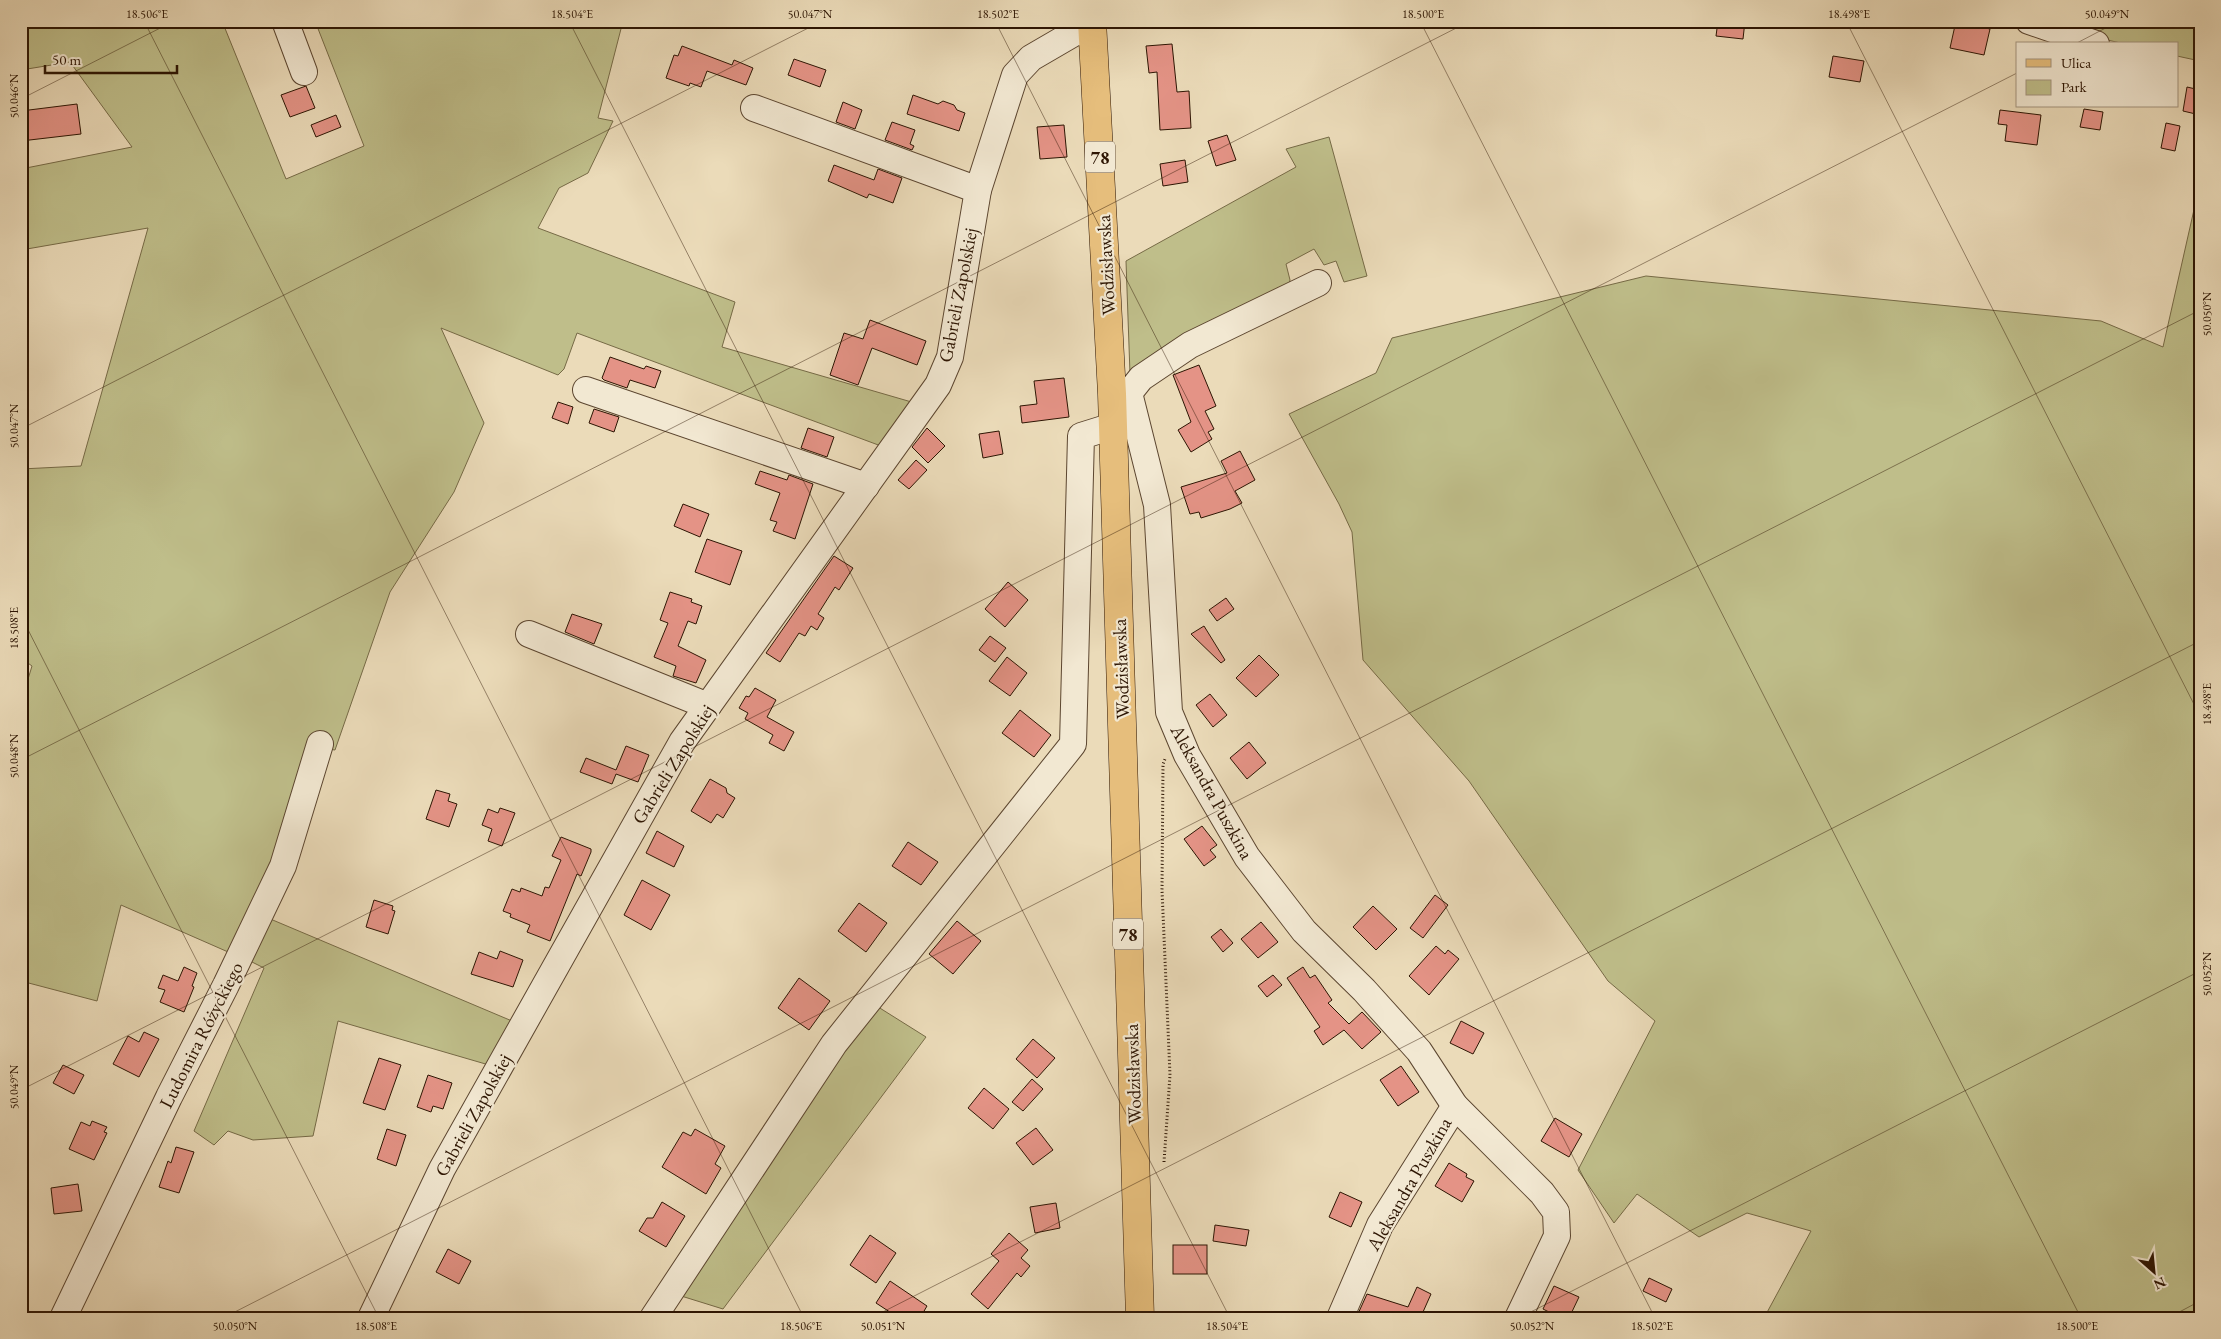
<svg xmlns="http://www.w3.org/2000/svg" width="2221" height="1339" font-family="'EB Garamond',serif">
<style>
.green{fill:#bfbe8a;stroke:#766a46}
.building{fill:#e49386;stroke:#2d1503}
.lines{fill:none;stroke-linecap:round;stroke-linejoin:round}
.minor-casing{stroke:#5c4630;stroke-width:28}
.major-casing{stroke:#2d1503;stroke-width:29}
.path{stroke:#2d1503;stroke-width:3;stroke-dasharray:1 2.5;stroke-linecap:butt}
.minor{stroke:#f2e8d2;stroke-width:26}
.major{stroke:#e6be7c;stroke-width:28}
.ticks{fill:none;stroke:#2d1503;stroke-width:1;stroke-opacity:0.45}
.labels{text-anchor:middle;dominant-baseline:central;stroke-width:4.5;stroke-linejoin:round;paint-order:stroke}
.shield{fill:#f2e8d2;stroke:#685441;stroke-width:1}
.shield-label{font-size:18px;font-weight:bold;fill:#2d1503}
.street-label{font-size:19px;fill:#2d1503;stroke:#f2e8d2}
.neatline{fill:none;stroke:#2d1503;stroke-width:2}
.ticks-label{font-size:12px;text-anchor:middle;fill:#2d1503}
</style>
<rect width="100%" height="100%" fill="#ebdbb9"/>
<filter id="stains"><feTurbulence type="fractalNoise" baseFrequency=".004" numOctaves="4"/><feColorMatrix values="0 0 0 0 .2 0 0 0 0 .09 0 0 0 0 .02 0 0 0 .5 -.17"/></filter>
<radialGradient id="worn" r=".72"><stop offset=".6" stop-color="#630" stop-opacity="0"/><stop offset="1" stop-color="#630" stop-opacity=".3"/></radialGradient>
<g class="green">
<polygon points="66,21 222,21 286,179 364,146 315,21 623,21 598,118 613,121 588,173 559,188 538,228 735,302 722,347 915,403 881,446 577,333 564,369 558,375 441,328 484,423 454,492 390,592 335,750 313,747 278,867 235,955 121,905 97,1001 21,981 21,702 32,666 21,658 21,469 81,466 148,228 21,250 21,169 132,147 70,62 21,70 21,25"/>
<polygon points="2083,21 2200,21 2200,61 2177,56 2177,44 2125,44 2081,34"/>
<polygon points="1329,137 1367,276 1344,282 1336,261 1324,265 1314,249 1286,264 1290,280 1288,289 1130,374 1126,261 1296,167 1286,149"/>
<polygon points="2200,183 2200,344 2197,350 2200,351 2200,1318 1764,1318 1811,1231 1747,1213 1699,1237 1637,1194 1614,1223 1578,1170 1655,1021 1608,981 1469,781 1363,660 1352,532 1339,504 1289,414 1376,373 1392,338 1646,276 2101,321 2163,347"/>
<polygon points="268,918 512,1021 489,1065 338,1021 313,1136 253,1140 228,1131 214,1145 194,1131 264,968 246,959"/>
<polygon points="875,1005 926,1037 723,1309 678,1295"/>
</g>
<g class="building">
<polygon points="1718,21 1745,21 1743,39 1716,36"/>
<polygon points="1956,21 1990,29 1984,55 1950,48"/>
<polygon points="1172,44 1177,92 1189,91 1191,128 1160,130 1157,72 1149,73 1146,46"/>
<polygon points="682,46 732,65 734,60 753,68 746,85 707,71 701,87 690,83 689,86 666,78 674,55 678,56"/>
<polygon points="1833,56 1864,61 1860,82 1829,77"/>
<polygon points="794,59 826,70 820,87 788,75"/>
<polygon points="306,86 315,108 290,117 281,95"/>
<polygon points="2187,87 2200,90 2200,115 2183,111"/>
<polygon points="913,95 938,104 943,101 954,105 957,110 965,113 959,131 907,114"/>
<polygon points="843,102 862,110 855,129 836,122"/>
<polygon points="77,104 81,134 21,141 21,111"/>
<polygon points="2084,109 2103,112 2100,130 2080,127"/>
<polygon points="2000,110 2041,115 2037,145 2005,141 2007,125 1998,124"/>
<polygon points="336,115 341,127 316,137 311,125"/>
<polygon points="892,122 915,130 910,144 914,146 912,150 885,140"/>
<polygon points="2166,123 2180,126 2175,151 2161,148"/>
<polygon points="1064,125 1067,157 1040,159 1037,127"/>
<polygon points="1227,135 1236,160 1216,166 1208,141"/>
<polygon points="1185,160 1188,182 1163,186 1160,164"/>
<polygon points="834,165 874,180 878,169 902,178 893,203 869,194 867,198 828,181"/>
<polygon points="870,320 926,341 917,365 872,348 858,385 830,375 844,333 863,339"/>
<polygon points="610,357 644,369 646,366 661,371 655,388 630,380 627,388 604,380 602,378"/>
<polygon points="1199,365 1216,406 1205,411 1214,429 1208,432 1212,439 1191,452 1178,430 1191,422 1173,375"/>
<polygon points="1064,378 1069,417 1022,423 1020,406 1037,404 1034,381"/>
<polygon points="558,402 573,407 568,424 552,418"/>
<polygon points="594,409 619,417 614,432 589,423"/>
<polygon points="808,428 834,437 827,457 801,448"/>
<polygon points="927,428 945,446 928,463 912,447"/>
<polygon points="999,431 1003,454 983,458 979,434"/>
<polygon points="1240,451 1255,480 1235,491 1242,503 1230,509 1201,518 1199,512 1190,514 1181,487 1227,473 1221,461"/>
<polygon points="916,460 927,470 909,489 898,480"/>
<polygon points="760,471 787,480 789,475 813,484 795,539 773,531 777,522 770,520 780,493 755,484"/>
<polygon points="683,504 709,514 700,537 674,526"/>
<polygon points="707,539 742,551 730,585 695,572"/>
<polygon points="834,556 853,568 839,590 835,587 818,614 824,618 817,630 811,626 805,636 799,633 780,662 766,653"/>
<polygon points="1008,582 1028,600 1005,627 985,609"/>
<polygon points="670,592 692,599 691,602 702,606 696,624 688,621 678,646 706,660 696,683 673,676 676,666 654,657 668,623 660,620"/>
<polygon points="1226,598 1234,609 1217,621 1209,610"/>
<polygon points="572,614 602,624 594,644 565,632"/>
<polygon points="1204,626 1225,660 1221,663 1191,634"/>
<polygon points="990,636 1006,648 995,662 979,650"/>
<polygon points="1259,655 1279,675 1256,697 1236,678"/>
<polygon points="1007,657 1027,673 1010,696 989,681"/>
<polygon points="755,688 776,700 767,717 794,732 784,751 769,743 773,735 745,719 748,713 739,708 746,696 749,697"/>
<polygon points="1210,694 1227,715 1213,727 1196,705"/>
<polygon points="1020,710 1051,735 1034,757 1002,733"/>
<polygon points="1249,742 1266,763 1247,779 1230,758"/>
<polygon points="626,746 649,755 638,782 616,774 612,784 580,772 586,758 616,770"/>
<polygon points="710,779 726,788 727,793 735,798 723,818 717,814 711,823 691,811"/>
<polygon points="436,790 450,794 448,801 457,804 449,827 426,819"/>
<polygon points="500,808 515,813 502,846 488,841 492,829 482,825 488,809 498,813"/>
<polygon points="1202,826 1217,845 1210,850 1216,857 1204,866 1184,839"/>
<polygon points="657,831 684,846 674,867 646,853"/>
<polygon points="561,837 591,849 591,852 581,876 577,874 550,941 527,932 530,925 510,917 511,914 503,911 512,889 520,892 521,888 542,896 545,887 549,888 561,860 552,856"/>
<polygon points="908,842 938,862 921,885 892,866"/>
<polygon points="642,880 670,895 651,930 624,915"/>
<polygon points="1435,895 1448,905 1423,938 1410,928"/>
<polygon points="374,900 393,906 392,910 395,911 388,934 366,927"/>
<polygon points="859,903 887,923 866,952 838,931"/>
<polygon points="1373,906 1397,929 1376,950 1353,927"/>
<polygon points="957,921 981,941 953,974 929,954"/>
<polygon points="1261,922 1278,942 1258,958 1241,939"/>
<polygon points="1221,929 1233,943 1223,952 1211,937"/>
<polygon points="1436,946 1445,954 1448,950 1459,959 1429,995 1409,976"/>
<polygon points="500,951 523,960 513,987 471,974 479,952 497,959"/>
<polygon points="184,967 197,973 192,986 194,987 184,1012 160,1002 165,990 158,988 163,975 178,981"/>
<polygon points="1303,967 1310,978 1315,975 1332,1000 1328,1003 1349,1024 1362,1012 1381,1032 1362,1049 1344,1030 1323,1045 1314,1031 1320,1027 1287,978"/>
<polygon points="1273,975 1282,985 1267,997 1258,986"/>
<polygon points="799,978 830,1001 809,1030 778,1008"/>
<polygon points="1461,1021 1484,1033 1473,1054 1450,1043"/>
<polygon points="144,1032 159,1039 139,1077 113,1064 128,1036 139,1042"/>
<polygon points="1033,1039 1055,1058 1037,1078 1016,1059"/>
<polygon points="379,1058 401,1065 385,1110 363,1103"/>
<polygon points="63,1065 84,1075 74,1094 53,1083"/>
<polygon points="1401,1066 1419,1092 1398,1106 1380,1080"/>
<polygon points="428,1075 452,1083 443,1109 433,1106 431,1112 417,1107"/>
<polygon points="1032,1079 1043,1089 1023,1111 1012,1102"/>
<polygon points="984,1088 1009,1109 993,1129 968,1108"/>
<polygon points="1555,1118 1582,1134 1569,1157 1541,1141"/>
<polygon points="92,1121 107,1127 104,1132 107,1133 94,1160 69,1149 81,1122 90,1126"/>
<polygon points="1036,1128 1053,1150 1033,1165 1016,1143"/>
<polygon points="387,1129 406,1135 396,1166 377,1159"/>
<polygon points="695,1129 725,1146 715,1164 721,1168 706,1194 662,1167 683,1132 691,1136"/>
<polygon points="176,1147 194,1152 179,1193 159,1187 168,1161 171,1163"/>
<polygon points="1449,1163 1467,1174 1466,1177 1474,1181 1462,1202 1435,1186"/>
<polygon points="78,1184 82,1211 54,1214 51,1188"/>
<polygon points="1340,1192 1362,1202 1351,1227 1329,1217"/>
<polygon points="662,1202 685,1216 666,1247 639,1231 647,1218 653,1218"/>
<polygon points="1056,1203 1060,1228 1035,1233 1030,1207"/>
<polygon points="1215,1225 1249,1230 1246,1246 1213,1241"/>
<polygon points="1009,1233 1028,1250 1021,1258 1030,1266 1021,1277 1017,1273 988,1309 971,1294 999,1261 991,1254"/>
<polygon points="870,1235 896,1253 876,1283 850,1265"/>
<rect x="1173" y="1245" width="34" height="29"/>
<polygon points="448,1249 471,1261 459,1284 436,1272"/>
<polygon points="1649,1278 1672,1289 1666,1302 1643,1291"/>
<polygon points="890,1281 927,1306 920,1318 899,1318 876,1303"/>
<polygon points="1554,1286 1579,1297 1569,1318 1561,1318 1543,1309"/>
<polygon points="1417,1287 1431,1294 1423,1312 1432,1315 1432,1318 1357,1316 1367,1294 1408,1307"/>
</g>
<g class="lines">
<defs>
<g id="minor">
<polyline points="285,21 304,72"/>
<polyline points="2029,21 2096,44"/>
<polyline points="754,108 978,190"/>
<polyline points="586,390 866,486"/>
<polyline points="1129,393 1141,378 1190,345 1318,283"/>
<polyline points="1112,394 1129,393 1157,505 1169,712 1187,755 1247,857 1304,931 1364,990 1419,1051 1455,1106 1542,1193 1556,1212 1557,1236 1518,1318"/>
<polyline points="529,634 708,706"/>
<polyline points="63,1318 169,1097 226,985 283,866 320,744"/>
<polyline points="371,1318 442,1169 682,742 938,385 950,357 978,190 1015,75 1031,58 1074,33 1092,30"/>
<polyline points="653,1318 834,1044 1073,744 1081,436 1113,426"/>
<polyline points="1340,1318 1380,1225 1455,1106"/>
</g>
<polyline id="major" points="1092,21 1112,394 1140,1318"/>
</defs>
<use href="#minor" class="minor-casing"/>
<use href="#major" class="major-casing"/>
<polyline class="path" points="1164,1162 1170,1075 1162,890 1163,764 1165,759"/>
<use href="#minor" class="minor"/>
<use href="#major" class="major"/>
</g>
<path class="ticks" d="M144 21 804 1318M569 21 1230 1318M995 21 1655 1318M1420 21 2081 1318M1846 21 2200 716M2075 44 2119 21M21 99 174 21M21 429 822 21M21 616 379 1318M21 760 1470 21M21 1090 2017 73M223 1318 2200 310M871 1318 2200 641M1519 1318 2200 971M2168 1318 2200 1301"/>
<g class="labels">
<g class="shield">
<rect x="1085" y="141.5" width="30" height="31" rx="4"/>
<rect x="1113" y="918.5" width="30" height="31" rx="4"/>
</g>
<g class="shield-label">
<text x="1100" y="157">78</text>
<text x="1128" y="934">78</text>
</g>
<g class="street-label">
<text transform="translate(1106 265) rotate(-93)">Wodzisławska</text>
<text transform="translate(958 295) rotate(-79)">Gabrieli Zapolskiej</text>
<text transform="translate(1121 669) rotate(-92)">Wodzisławska</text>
<text transform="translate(673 764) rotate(-58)">Gabrieli Zapolskiej</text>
<text transform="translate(1212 792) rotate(61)">Aleksandra Puszkina</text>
<text transform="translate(201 1035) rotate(-63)">Ludomira Różyckiego</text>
<text transform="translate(1133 1074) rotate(-92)">Wodzisławska</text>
<text transform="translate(473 1115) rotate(-61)">Gabrieli Zapolskiej</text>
<text transform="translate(1409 1184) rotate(-60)">Aleksandra Puszkina</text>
</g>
</g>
<rect width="2221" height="1339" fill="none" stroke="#ebdbb9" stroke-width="55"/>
<rect x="2016" y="42" width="162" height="65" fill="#f2e8d2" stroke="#a3947f"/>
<rect x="2026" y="59" width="25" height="8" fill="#e6be7c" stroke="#a3947f"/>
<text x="2061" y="68" font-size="15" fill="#2d1503">Ulica</text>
<rect x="2026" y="80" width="25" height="15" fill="#bfbe8a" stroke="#a3947f"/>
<text x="2061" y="92" font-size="15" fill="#2d1503">Park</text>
<g transform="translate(2154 1272) rotate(153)" stroke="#f2e8d2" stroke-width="4" paint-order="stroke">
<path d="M0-4L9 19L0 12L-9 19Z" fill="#2d1503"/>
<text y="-8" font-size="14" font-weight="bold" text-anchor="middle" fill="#2d1503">N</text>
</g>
<path d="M45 65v8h132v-8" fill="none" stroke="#2d1503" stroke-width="2.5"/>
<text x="52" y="65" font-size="15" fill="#2d1503" stroke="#f2e8d2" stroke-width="4" paint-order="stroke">50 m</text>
<rect x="28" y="28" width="2166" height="1284" class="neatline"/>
<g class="ticks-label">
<text x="147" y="18">18.506°E</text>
<text x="572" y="18">18.504°E</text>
<text x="810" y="18">50.047°N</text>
<text x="998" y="18">18.502°E</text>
<text x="1423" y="18">18.500°E</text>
<text x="1849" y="18">18.498°E</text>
<text x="2107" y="18">50.049°N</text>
<text transform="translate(14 96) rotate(-90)" y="4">50.046°N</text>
<text transform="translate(2207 314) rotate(-90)" y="4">50.050°N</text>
<text transform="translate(14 426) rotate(-90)" y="4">50.047°N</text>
<text transform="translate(14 628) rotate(-90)" y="4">18.508°E</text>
<text transform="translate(2207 704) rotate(-90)" y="4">18.498°E</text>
<text transform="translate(14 756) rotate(-90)" y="4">50.048°N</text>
<text transform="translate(2207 974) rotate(-90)" y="4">50.052°N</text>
<text transform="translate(14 1087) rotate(-90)" y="4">50.049°N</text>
<text x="235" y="1330">50.050°N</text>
<text x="376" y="1330">18.508°E</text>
<text x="801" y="1330">18.506°E</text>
<text x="883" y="1330">50.051°N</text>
<text x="1227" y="1330">18.504°E</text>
<text x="1532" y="1330">50.052°N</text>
<text x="1652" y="1330">18.502°E</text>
<text x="2077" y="1330">18.500°E</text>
</g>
<rect width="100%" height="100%" filter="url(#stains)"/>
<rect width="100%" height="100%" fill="url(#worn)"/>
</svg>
